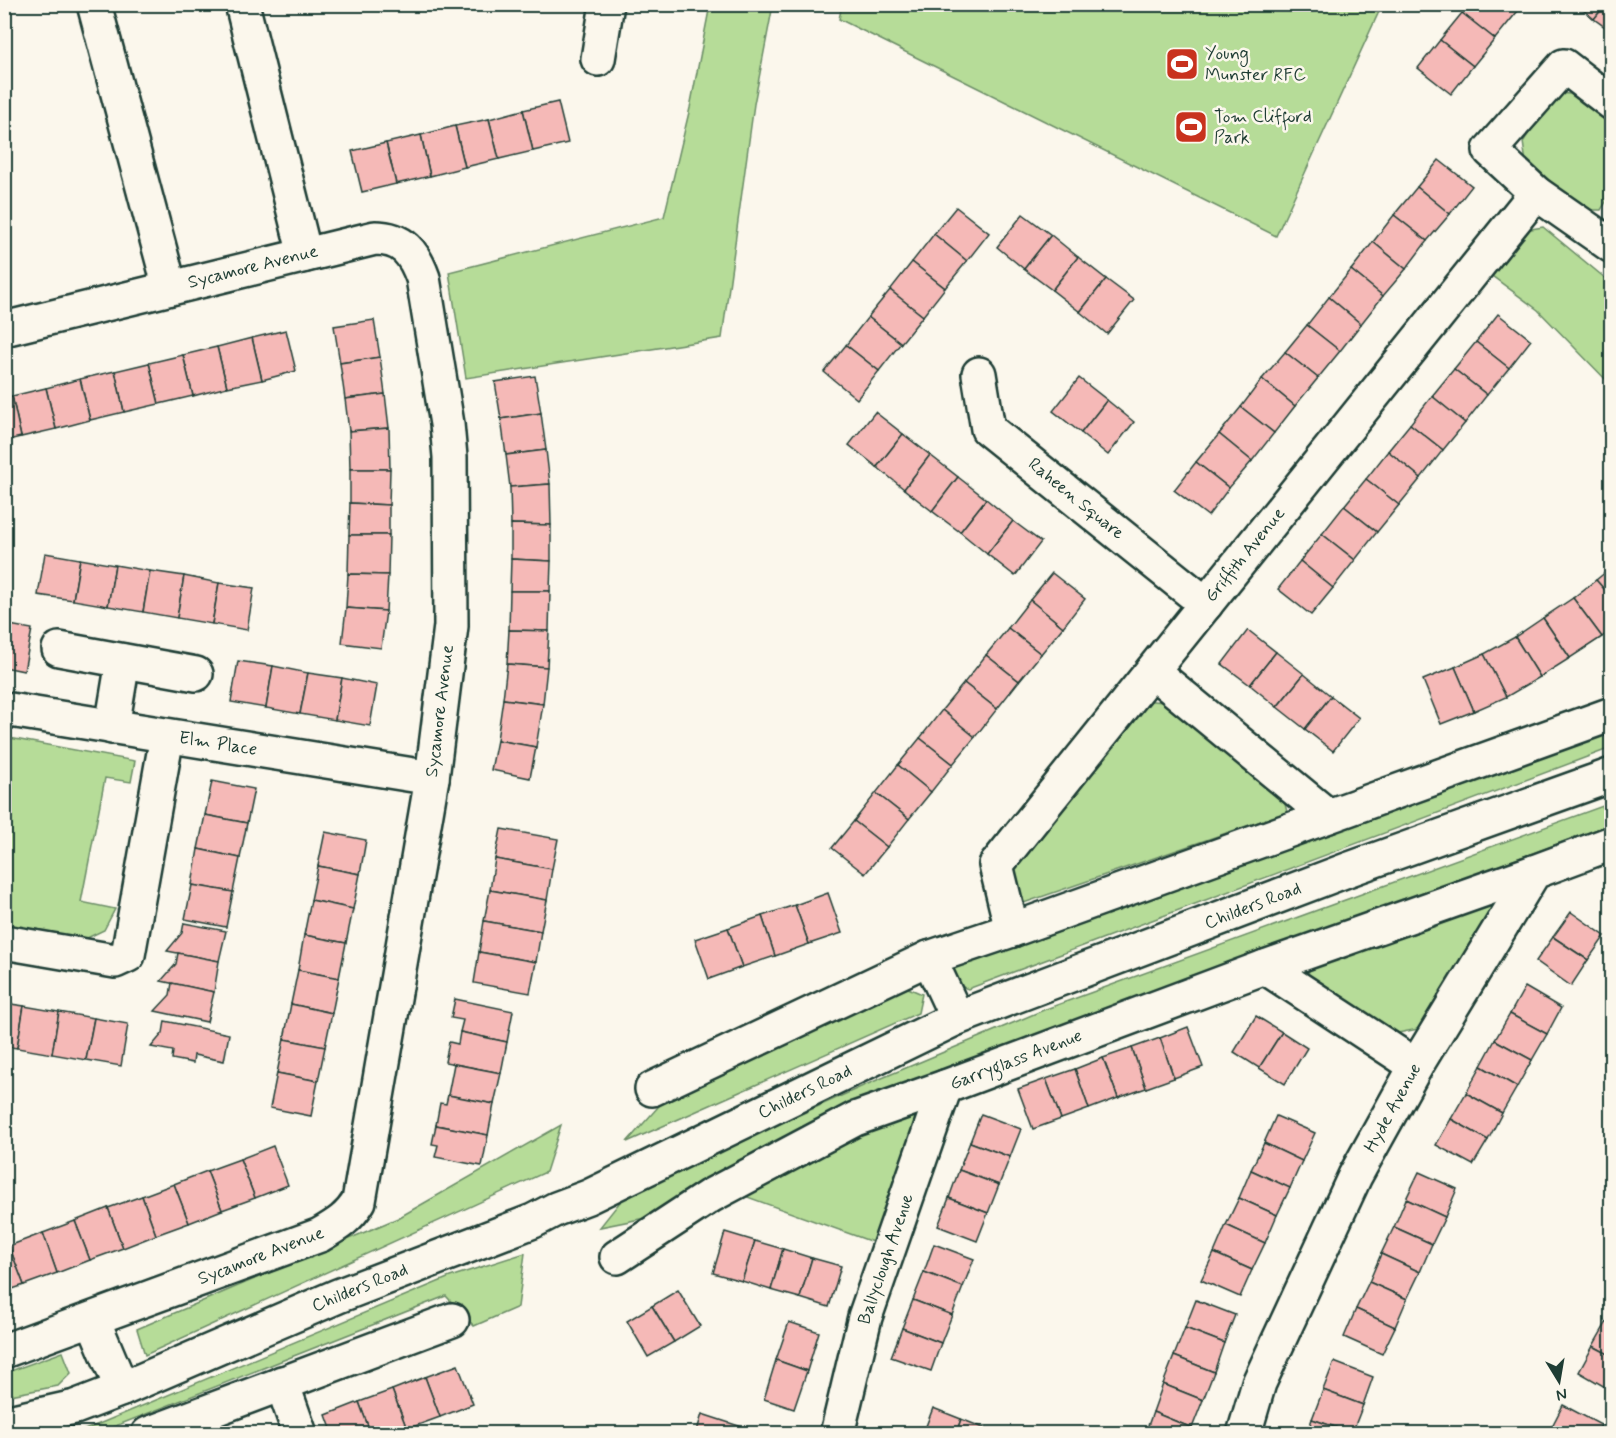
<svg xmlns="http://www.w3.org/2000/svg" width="1616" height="1438" font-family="Mynerve,sans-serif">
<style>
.green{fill:#b6dc98;stroke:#6a8c66;stroke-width:1.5}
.building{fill:#f5b9b7;stroke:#1f3d34;stroke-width:1.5}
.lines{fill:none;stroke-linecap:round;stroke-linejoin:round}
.minor-casing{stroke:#1f3d34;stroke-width:38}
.major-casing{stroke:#1f3d34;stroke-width:38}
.minor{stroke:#fbf7ec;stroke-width:33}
.major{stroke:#fbf7ec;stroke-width:33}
.labels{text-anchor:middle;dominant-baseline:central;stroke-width:5;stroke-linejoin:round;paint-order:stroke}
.poi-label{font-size:18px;fill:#1f3d34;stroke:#fbf7ec;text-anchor:start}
.street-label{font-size:18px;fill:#1f3d34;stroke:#fbf7ec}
</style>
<rect width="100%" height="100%" fill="#fbf7ec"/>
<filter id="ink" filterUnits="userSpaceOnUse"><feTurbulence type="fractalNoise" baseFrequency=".0167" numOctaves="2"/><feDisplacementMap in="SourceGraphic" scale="12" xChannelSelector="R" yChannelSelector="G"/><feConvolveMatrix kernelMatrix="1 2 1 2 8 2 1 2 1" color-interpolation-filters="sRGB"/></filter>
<g filter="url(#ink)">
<g class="green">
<polygon points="710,5 773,5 754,104 722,338 466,378 449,272 664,217 690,108"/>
<polygon points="842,5 1382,4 1382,5 1276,236 839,19"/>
<polygon points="1556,93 1570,94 1611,125 1611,194 1601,210 1587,210 1526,163 1523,142"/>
<polygon points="1543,227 1611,283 1611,385 1538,310 1492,276 1525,230"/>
<polygon points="1142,700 1175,703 1284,800 1287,812 1018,905 1013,862"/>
<polygon points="1611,726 1611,748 968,989 955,984 953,965"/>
<polygon points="4,737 135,761 131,782 105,778 81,902 115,909 104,930 83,940 5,927"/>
<polygon points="1611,803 1611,824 878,1095 655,1216 600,1227 627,1193 863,1086 1046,1009"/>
<polygon points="1479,902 1495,908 1423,1028 1398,1033 1306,979 1313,960"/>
<polygon points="899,984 922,994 918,1013 627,1142 666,1098"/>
<polygon points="910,1111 924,1117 881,1245 739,1194"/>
<polygon points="561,1125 546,1172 145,1355 137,1329 398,1218"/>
<polygon points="525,1253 518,1307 474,1326 446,1296 98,1433 75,1434 450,1277"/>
<polygon points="63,1352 71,1373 58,1386 5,1396 5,1373"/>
</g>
<g class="building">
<polygon points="1468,4 1508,4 1517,12 1495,39 1462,13"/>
<polygon points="1508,4 1523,4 1517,12"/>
<polygon points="1576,4 1606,4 1594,19"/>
<polygon points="1606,4 1612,4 1612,32 1594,19"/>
<polygon points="1462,13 1495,39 1473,66 1440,40"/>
<polygon points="1440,40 1473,66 1451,94 1418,68"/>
<polygon points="558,102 568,143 533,151 523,110"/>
<polygon points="523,110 533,151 499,159 489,119"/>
<polygon points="489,119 499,159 465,167 455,126"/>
<polygon points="455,126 465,167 430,176 421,135"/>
<polygon points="421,135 430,176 396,184 386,143"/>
<polygon points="386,143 396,184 362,192 352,151"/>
<polygon points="1439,160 1472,186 1450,214 1417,187"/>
<polygon points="1417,187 1450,214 1427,241 1394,215"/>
<polygon points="956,207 989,233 967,261 934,234"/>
<polygon points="1023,214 1051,235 1024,269 997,247"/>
<polygon points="1394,215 1427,241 1406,269 1373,242"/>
<polygon points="934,234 967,261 945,288 912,262"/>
<polygon points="1051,235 1078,257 1052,290 1024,269"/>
<polygon points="1373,242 1406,269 1383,296 1351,270"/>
<polygon points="1078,257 1106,279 1080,312 1052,290"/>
<polygon points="912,262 945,288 923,316 890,290"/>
<polygon points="1351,270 1383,296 1361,324 1329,297"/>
<polygon points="1106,279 1134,300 1107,334 1080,312"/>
<polygon points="890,290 923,316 901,343 868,317"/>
<polygon points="1329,297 1361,324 1340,351 1307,325"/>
<polygon points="1498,314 1531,340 1509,368 1476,342"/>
<polygon points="868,317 901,343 879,371 846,345"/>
<polygon points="374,320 380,357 340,363 334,326"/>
<polygon points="1307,325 1340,351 1318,378 1285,352"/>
<polygon points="286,330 296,371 262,380 252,338"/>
<polygon points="252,338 262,380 227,387 217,347"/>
<polygon points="1476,342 1509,368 1487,395 1454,369"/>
<polygon points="846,345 879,371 857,399 824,372"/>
<polygon points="217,347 227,387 193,396 183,355"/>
<polygon points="1285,352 1318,378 1295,406 1262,379"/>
<polygon points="183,355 193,396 159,404 149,363"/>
<polygon points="380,357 385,394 345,399 340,363"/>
<polygon points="149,363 159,404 124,412 115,371"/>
<polygon points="1454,369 1487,395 1465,423 1432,396"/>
<polygon points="115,371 124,412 90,420 80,379"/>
<polygon points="535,376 541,413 501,419 495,382"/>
<polygon points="1079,378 1107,400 1081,433 1053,411"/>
<polygon points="80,379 90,420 56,429 46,388"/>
<polygon points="1262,379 1295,406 1274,433 1241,407"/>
<polygon points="46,388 56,429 21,437 12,396"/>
<polygon points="385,394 389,428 349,431 345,399"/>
<polygon points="12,396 21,437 4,441 4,397"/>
<polygon points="1432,396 1465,423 1443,450 1410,424"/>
<polygon points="1107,400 1134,422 1108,455 1081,433"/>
<polygon points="1241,407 1274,433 1252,461 1219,434"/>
<polygon points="875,412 903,434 877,467 849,445"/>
<polygon points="541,413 546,450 506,455 501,419"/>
<polygon points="1410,424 1443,450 1421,478 1388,451"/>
<polygon points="389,428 390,469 350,469 349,431"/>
<polygon points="903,434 930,455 904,489 877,467"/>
<polygon points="1219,434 1252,461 1229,488 1196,462"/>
<polygon points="546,450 550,484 510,487 506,455"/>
<polygon points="1388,451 1421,478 1399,505 1366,479"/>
<polygon points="930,455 958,477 932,511 904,489"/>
<polygon points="1196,462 1229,488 1208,516 1174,490"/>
<polygon points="350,469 390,469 389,505 350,503"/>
<polygon points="958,477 986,499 960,532 932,511"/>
<polygon points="1366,479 1399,505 1377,532 1344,506"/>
<polygon points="550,484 551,525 511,524 510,487"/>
<polygon points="986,499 1013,521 987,554 960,532"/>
<polygon points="350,503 389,505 389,535 349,535"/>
<polygon points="1344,506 1377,532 1355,560 1322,534"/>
<polygon points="1013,521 1041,542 1015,576 987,554"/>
<polygon points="511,524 551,525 551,561 511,559"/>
<polygon points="1322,534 1355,560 1333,588 1300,561"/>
<polygon points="349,535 389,535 388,575 348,574"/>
<polygon points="45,553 80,559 73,600 38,595"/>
<polygon points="80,559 115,565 108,606 73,600"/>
<polygon points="511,559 551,561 550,591 510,591"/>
<polygon points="1300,561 1333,588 1311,615 1278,589"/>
<polygon points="115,565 150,571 143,612 108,606"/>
<polygon points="1612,567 1612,598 1596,580"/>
<polygon points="150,571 184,576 177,618 143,612"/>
<polygon points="1052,573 1085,599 1063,627 1030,600"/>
<polygon points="348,574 388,575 386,611 346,608"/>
<polygon points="184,576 219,583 212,624 177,618"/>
<polygon points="1596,580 1612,598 1612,629 1602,637 1573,598"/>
<polygon points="219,583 254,588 247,630 212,624"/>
<polygon points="510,591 550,591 549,631 509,630"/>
<polygon points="1573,598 1602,637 1570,658 1543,618"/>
<polygon points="1030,600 1063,627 1041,654 1008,628"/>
<polygon points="346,608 386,611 381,648 342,643"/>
<polygon points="1543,618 1570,658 1540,677 1515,637"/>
<polygon points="4,624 32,629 24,671 4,667"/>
<polygon points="1008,628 1041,654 1019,681 986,655"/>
<polygon points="509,630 549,631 547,667 507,664"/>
<polygon points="1248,630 1276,652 1250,685 1222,664"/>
<polygon points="1515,637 1540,677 1506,697 1484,654"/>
<polygon points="1276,652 1304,674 1277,707 1250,685"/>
<polygon points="1484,654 1506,697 1474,711 1455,667"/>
<polygon points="986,655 1019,681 997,709 964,683"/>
<polygon points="238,661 273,666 266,708 231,702"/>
<polygon points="507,664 547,667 543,704 503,699"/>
<polygon points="273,666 308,673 300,714 266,708"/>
<polygon points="1455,667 1474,711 1441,724 1423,680"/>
<polygon points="308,673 342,678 335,720 300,714"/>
<polygon points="1304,674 1331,696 1305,729 1277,707"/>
<polygon points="342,678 377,685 370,726 335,720"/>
<polygon points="964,683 997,709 975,737 942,710"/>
<polygon points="1331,696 1359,718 1333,751 1305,729"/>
<polygon points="503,699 543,704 536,747 497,740"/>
<polygon points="942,710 975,737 953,764 920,738"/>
<polygon points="920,738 953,764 931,792 898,765"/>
<polygon points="497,740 536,747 530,778 491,770"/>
<polygon points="898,765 931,792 909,819 876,793"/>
<polygon points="212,781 254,789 247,823 205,815"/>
<polygon points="876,793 909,819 887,847 854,821"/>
<polygon points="205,815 247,823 240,858 198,849"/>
<polygon points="854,821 887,847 865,874 832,848"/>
<polygon points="501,829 558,839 552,869 495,859"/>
<polygon points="325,832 366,840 360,874 318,866"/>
<polygon points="198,849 240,858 233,892 192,885"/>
<polygon points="495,859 552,869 547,900 490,890"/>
<polygon points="318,866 360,874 353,909 311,900"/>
<polygon points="192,885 233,892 226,927 185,919"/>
<polygon points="490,890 547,900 541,931 484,921"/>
<polygon points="828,893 842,933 809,944 795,905"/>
<polygon points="311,900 353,909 346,943 304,935"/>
<polygon points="795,905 809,944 775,956 762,916"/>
<polygon points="1571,912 1605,936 1588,960 1553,937"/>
<polygon points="762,916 775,956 742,967 728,928"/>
<polygon points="484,921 541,931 536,962 479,952"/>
<polygon points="184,923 226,931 219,961 167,951 182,933"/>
<polygon points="728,928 742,967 709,979 695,939"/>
<polygon points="304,935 346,943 339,978 298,970"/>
<polygon points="1553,937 1588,960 1571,986 1536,961"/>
<polygon points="479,952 536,962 530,993 474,983"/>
<polygon points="178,953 219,961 214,992 161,981 176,964"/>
<polygon points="298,970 339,978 332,1013 291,1004"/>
<polygon points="172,983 214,992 207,1022 155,1011 170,995"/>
<polygon points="1525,987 1561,1008 1547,1034 1510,1014"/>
<polygon points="455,999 513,1011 507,1042 460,1032 463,1020 451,1018"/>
<polygon points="4,1003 24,1006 17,1048 4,1046"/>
<polygon points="291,1004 332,1013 325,1047 284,1039"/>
<polygon points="24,1006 59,1012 52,1054 17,1048"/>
<polygon points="59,1012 94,1018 86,1060 52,1054"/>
<polygon points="1510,1014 1547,1034 1532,1060 1495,1040"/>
<polygon points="1256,1016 1282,1032 1259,1068 1234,1052"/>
<polygon points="94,1018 128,1024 121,1066 86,1060"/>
<polygon points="165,1021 229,1034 224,1061 194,1055 193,1063 172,1059 173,1051 151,1047 163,1033"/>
<polygon points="1188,1027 1203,1067 1174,1078 1160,1038"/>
<polygon points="460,1032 507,1042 501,1073 445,1062 449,1042 458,1044"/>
<polygon points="1282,1032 1307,1048 1285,1084 1259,1068"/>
<polygon points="1160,1038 1174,1078 1146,1088 1132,1048"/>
<polygon points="284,1039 325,1047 318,1081 277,1073"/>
<polygon points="1495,1040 1532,1060 1517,1087 1481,1066"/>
<polygon points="1132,1048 1146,1088 1118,1098 1103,1058"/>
<polygon points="1103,1058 1118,1098 1089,1109 1075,1069"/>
<polygon points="454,1064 501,1073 494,1104 448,1095"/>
<polygon points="1481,1066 1517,1087 1502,1113 1466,1093"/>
<polygon points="1075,1069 1089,1109 1061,1119 1046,1079"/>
<polygon points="277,1073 318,1081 311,1116 270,1108"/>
<polygon points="1046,1079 1061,1119 1033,1129 1018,1089"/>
<polygon points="1466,1093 1502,1113 1488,1140 1451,1119"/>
<polygon points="448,1095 494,1104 488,1135 436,1125 440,1103 446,1104"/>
<polygon points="981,1114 1021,1129 1010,1157 970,1142"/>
<polygon points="1276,1116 1315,1133 1302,1161 1264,1143"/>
<polygon points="1451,1119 1488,1140 1473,1165 1436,1145"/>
<polygon points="436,1125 488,1135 482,1166 435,1157 438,1145 432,1144"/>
<polygon points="970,1142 1010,1157 999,1185 959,1170"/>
<polygon points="1264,1143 1302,1161 1290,1188 1251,1170"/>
<polygon points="273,1146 288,1185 255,1198 240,1159"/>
<polygon points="240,1159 255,1198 222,1210 207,1171"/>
<polygon points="959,1170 999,1185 988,1213 949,1198"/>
<polygon points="1251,1170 1290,1188 1277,1215 1239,1198"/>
<polygon points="207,1171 222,1210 189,1223 174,1184"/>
<polygon points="1419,1172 1457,1189 1445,1217 1406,1199"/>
<polygon points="174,1184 189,1223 156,1235 142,1196"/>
<polygon points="142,1196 156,1235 123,1248 108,1208"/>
<polygon points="949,1198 988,1213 977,1241 938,1226"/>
<polygon points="1239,1198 1277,1215 1265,1243 1226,1225"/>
<polygon points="1406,1199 1445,1217 1432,1244 1394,1227"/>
<polygon points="108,1208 123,1248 90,1260 75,1221"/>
<polygon points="75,1221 90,1260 57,1273 43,1233"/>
<polygon points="1226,1225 1265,1243 1252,1270 1214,1253"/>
<polygon points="1394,1227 1432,1244 1420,1272 1381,1254"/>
<polygon points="725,1232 755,1241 742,1281 713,1273"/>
<polygon points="43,1233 57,1273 24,1285 9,1246"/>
<polygon points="755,1241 783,1249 771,1290 742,1281"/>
<polygon points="934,1244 974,1259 963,1287 924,1272"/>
<polygon points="9,1246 24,1285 4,1292 4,1248"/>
<polygon points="783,1249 812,1258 800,1298 771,1290"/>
<polygon points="1214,1253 1252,1270 1240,1297 1201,1280"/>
<polygon points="1381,1254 1420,1272 1407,1299 1369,1282"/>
<polygon points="812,1258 841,1266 829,1307 800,1298"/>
<polygon points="924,1272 963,1287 952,1315 913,1300"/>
<polygon points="1369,1282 1407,1299 1395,1327 1356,1309"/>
<polygon points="678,1290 700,1326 674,1342 652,1306"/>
<polygon points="913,1300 952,1315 941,1343 902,1328"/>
<polygon points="1196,1300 1235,1315 1224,1343 1185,1328"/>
<polygon points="652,1306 674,1342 648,1357 627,1321"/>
<polygon points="1356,1309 1395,1327 1382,1354 1344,1337"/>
<polygon points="1608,1320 1612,1322 1612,1356 1593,1346"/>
<polygon points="789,1322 819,1332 807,1371 776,1360"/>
<polygon points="902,1328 941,1343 931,1371 891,1357"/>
<polygon points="1185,1328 1224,1343 1214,1372 1174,1356"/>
<polygon points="1593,1346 1612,1356 1612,1391 1579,1372"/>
<polygon points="1174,1356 1214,1372 1203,1400 1163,1384"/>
<polygon points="776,1360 807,1371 794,1409 764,1399"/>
<polygon points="1334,1362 1373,1377 1363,1405 1323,1390"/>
<polygon points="458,1365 473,1404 440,1417 425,1377"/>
<polygon points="425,1377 440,1417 407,1429 392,1390"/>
<polygon points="1163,1384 1203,1400 1192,1428 1153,1412"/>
<polygon points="392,1390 407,1429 395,1434 371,1434 359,1402"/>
<polygon points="1323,1390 1363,1405 1352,1433 1312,1419"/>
<polygon points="359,1402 371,1434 333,1434 326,1415"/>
<polygon points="1563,1405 1601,1425 1596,1434 1549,1432"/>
<polygon points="933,1408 961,1419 956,1434 923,1434"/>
<polygon points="1153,1412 1192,1428 1190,1434 1145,1434"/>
<polygon points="702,1414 742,1427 740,1434 696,1434"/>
<polygon points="961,1419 989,1430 988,1434 956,1434"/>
<polygon points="1312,1419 1352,1433 1307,1434"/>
</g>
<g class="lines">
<defs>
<g id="minor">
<polyline points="94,4 170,288"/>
<polyline points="242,4 305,255"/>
<polyline points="598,59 607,4"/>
<polyline points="1612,103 1564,66 1490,150 1536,193 1612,246"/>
<path d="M4 329 375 238C403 238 414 253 423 278L447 424 450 457 451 626 432 778 359 1201C349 1218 337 1225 320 1235L4 1351"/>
<polyline points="979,374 988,429 1206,604"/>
<polyline points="59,649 196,674"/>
<polyline points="1152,671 1328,816"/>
<polyline points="4,709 432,778"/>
<polyline points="112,727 123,661"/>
<polyline points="1012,930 996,865 1536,193"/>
<polyline points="4,942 115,961 128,955 167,736"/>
<polyline points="929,958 957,1018"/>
<polyline points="1265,967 1534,872"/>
<polyline points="652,1089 929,958 1012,930 1612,714"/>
<polyline points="617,1257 710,1196 855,1119 945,1087 1265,967 1416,1066"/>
<polyline points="93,1320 122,1389"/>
<polyline points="282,1383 300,1434"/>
<polyline points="148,1434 452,1320"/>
<polyline points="837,1434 865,1317 945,1087"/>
<polyline points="1244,1434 1259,1383 1355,1176 1416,1066 1534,872 1612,843"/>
</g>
<polyline id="major" points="4,1423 75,1407 122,1389 338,1296 533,1221 556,1209 588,1197 957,1018 1347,870 1612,775"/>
</defs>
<use href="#minor" class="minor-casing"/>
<use href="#major" class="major-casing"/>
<use href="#minor" class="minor"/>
<use href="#major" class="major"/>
</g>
</g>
<defs>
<symbol id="stadium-square" viewBox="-11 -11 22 22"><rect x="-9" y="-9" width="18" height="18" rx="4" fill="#c8321e" stroke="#fbf7ec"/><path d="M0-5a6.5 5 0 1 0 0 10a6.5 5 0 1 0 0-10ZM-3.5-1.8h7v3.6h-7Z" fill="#fff"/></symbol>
</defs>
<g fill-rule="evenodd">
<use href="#stadium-square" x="1163" y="45" width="38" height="38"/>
<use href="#stadium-square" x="1172" y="108" width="38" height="38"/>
</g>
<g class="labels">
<g class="poi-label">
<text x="1205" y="54">Young<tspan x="1205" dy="21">Munster RFC</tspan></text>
<text x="1214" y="117">Tom Clifford<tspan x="1214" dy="21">Park</tspan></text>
</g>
<g class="street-label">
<text transform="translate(253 267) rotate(-14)">Sycamore Avenue</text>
<text transform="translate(1076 499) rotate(39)">Raheen Square</text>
<text transform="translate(1245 555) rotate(-51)">Griffith Avenue</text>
<text transform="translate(440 711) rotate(-83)">Sycamore Avenue</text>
<text transform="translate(218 744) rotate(9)">Elm Place</text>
<text transform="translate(1253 906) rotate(-21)">Childers Road</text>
<text transform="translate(1016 1060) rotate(-21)">Garryglass Avenue</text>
<text transform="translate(805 1092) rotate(-26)">Childers Road</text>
<text transform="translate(1393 1108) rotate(-61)">Hyde Avenue</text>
<text transform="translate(261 1256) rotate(-21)">Sycamore Avenue</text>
<text transform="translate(886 1259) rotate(-71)">Ballyclough Avenue</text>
<text transform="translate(360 1288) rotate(-22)">Childers Road</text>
</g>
</g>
<rect width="1616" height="1438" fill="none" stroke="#fbf7ec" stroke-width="24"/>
<rect x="12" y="12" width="1592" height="1414" fill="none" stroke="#1f3d34" stroke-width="2" filter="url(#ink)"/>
<g transform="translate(1559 1381) rotate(169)" stroke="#fbf7ec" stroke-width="4.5" paint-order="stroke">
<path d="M0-4.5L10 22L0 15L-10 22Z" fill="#1f3d34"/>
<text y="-9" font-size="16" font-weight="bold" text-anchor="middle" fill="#1f3d34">N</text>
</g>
</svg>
